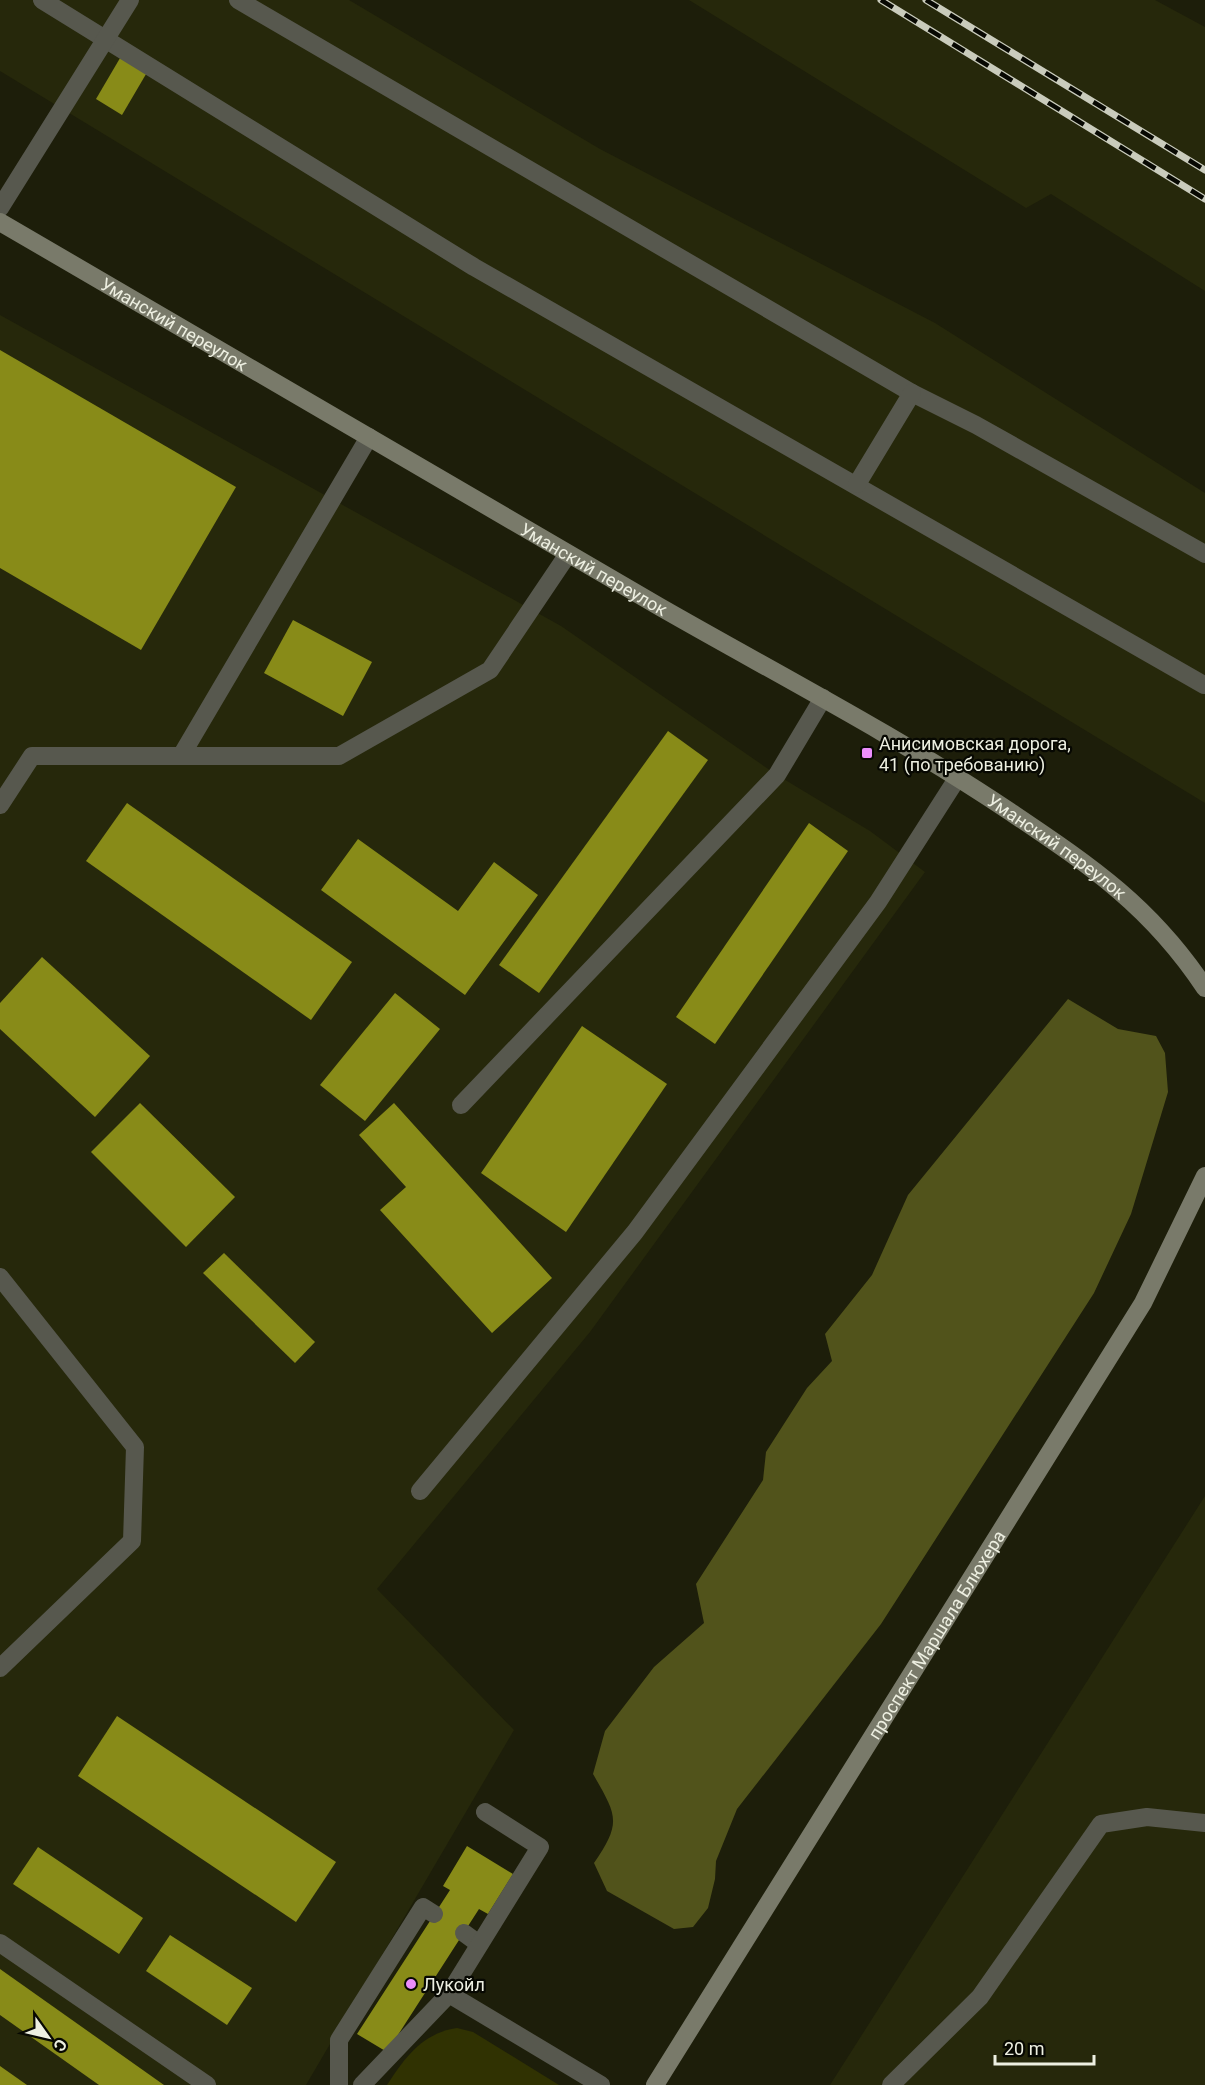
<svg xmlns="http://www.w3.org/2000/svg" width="1205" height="2085" font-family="Roboto,sans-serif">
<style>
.built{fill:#26280b}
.green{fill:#303202}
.forest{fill:#51531b}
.building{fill:#888b18}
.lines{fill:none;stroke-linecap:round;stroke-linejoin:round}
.lane{stroke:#57584e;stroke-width:18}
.secondary{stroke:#797a6a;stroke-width:18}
.rail-casing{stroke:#c9cbbc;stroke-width:7}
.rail{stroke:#070802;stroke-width:4.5;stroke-dasharray:14;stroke-linecap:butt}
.poi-dot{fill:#eb8dfc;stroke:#070802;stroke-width:2}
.labels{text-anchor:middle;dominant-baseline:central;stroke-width:4.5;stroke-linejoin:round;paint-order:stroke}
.street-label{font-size:18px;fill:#edefe1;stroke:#070802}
.poi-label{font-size:18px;fill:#edefe1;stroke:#070802;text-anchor:start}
</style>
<rect width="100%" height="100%" fill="#1d1e0a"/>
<g class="built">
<polygon points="0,0 349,0 600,149 935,323 1205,493 1205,803 0,71"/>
<polygon points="689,0 1155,0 1205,27 1205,291 1051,194 1026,208"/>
<polygon points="0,315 561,626 777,775 870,831 925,872 590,1332 377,1589 514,1730 306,2085 0,2085"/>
<polygon points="1205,1496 1205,2085 830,2085"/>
</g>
<path class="green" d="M457 2028 473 2032 559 2085H387C405 2057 423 2033 457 2028Z"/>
<path class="forest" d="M1068 999 1118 1029 1156 1036 1165 1053 1168 1092 1131 1214 1094 1293 881 1624 737 1809 716 1861 715 1879 708 1908 693 1927 674 1929 607 1891 594 1863C622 1822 617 1816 593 1774L605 1731 654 1667 704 1623 696 1584 763 1480 766 1452 807 1388 832 1361 825 1334 872 1275 908 1195Z"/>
<g class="building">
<polygon points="123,53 149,69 122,115 96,99"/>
<polygon points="0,350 236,487 141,650 0,568"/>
<polygon points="293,620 372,662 343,716 264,673"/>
<polygon points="668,731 708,760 539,993 499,965"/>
<polygon points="127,803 352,962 311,1020 86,861"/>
<polygon points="809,823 848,851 715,1044 676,1017"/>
<polygon points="358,839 458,911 494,862 538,895 465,995 321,890"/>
<polygon points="42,957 150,1056 95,1117 0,1029 0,1003"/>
<polygon points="395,993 440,1029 365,1121 320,1085"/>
<polygon points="582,1026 667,1084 566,1232 481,1173"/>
<polygon points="140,1103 235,1197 186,1247 91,1152"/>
<polygon points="394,1103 552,1278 492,1333 380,1210 406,1187 359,1135"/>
<polygon points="224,1253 315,1342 295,1363 203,1273"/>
<polygon points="117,1716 336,1862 296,1922 78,1776"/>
<polygon points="467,1846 513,1874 488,1914 479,1909 387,2052 357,2034 450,1890 443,1886"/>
<polygon points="38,1847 143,1918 119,1954 13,1884"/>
<polygon points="170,1935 252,1988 227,2025 146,1971"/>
<polygon points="0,1969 164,2085 99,2085 0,2015"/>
<polygon points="0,2066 27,2085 0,2085"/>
</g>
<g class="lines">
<g class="lane">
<polyline points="42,0 474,267 1204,685"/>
<polyline points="238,0 912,393 976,425 1205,554"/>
<polyline points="0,208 130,0"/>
<polyline points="857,484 912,393"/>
<polyline points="181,756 369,437"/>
<polyline points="0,805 32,756 339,756 490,670 568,554"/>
<polyline points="461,1105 777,775 823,698"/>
<polyline points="0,1277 135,1447 132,1541 0,1668"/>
<polyline points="420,1491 635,1232 878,902 958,777"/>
<polyline points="464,1933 479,1944"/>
<polyline points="0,1943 207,2085"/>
<polyline points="449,1994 540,1847 485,1812"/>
<polyline points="339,2085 339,2040 423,1907 434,1914"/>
<polyline points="362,2085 449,1994 601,2085"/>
<polyline points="891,2085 980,1997 1101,1824 1147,1817 1205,1823"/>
</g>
<g class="secondary">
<path id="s1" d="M0 222C220 350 439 480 660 607 777 674 897 736 1009 811 1089 865 1150 905 1205 988"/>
<path id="s2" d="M655 2085 1143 1303 1205 1176"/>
</g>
<defs>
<g id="rail">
<polyline points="881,0 1205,199"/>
<polyline points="926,0 1205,170"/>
</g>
</defs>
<use href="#rail" class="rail-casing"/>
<use href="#rail" class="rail"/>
</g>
<g class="poi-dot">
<rect x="861" y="747" width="12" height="12" rx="3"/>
<circle cx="411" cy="1984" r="6"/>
</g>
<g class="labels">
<g class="street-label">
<text stroke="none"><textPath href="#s1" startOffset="202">Уманский переулок</textPath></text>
<text stroke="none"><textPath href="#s1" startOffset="688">Уманский переулок</textPath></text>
<text stroke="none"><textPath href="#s1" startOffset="1228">Уманский переулок</textPath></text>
<text stroke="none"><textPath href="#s2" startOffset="531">проспект Маршала Блюхера</textPath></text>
</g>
<g class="poi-label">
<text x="879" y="743">Анисимовская дорога,<tspan x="879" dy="21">41 (по требованию)</tspan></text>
<text x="423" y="1984">Лукойл</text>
</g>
</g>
<g transform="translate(48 2037) rotate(124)" stroke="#070802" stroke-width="4.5" paint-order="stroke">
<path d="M0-4.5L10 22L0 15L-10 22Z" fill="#edefe1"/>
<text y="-9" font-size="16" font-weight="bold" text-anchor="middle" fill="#edefe1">С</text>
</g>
<path d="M995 2055v9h99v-9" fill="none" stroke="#edefe1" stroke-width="3"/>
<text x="1004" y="2055" font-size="18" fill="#edefe1" stroke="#070802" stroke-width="4.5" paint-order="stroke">20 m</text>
</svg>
